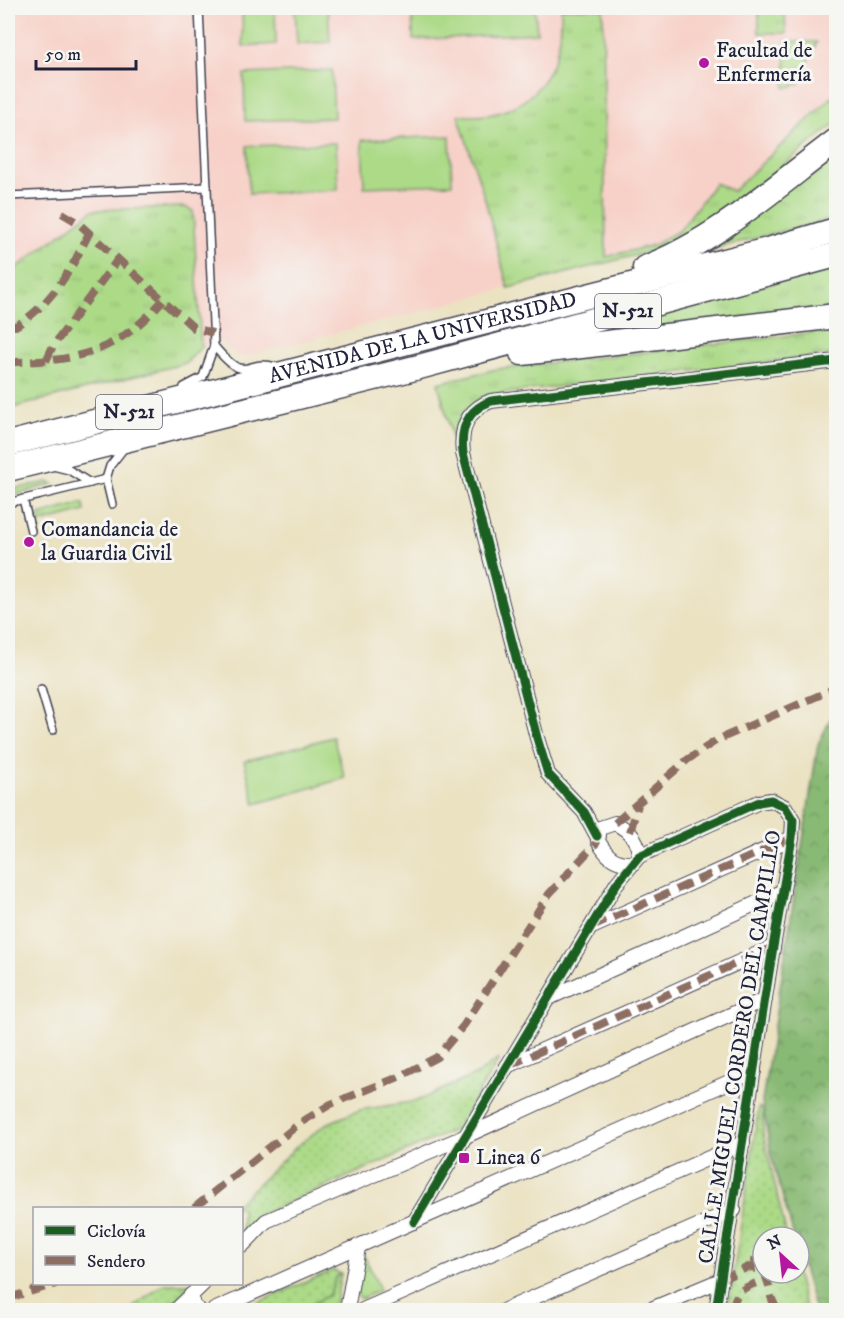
<svg xmlns="http://www.w3.org/2000/svg" width="844" height="1318" viewBox="0 0 844 1318" font-family="'IM FELL DW Pica',serif">
<style>
.built{fill:#f7d1c8}
.grass{fill:url(#grass-tufts);stroke:#677e61;stroke-width:1.5}
.forest{fill:url(#forest-crowns);stroke:#566e58;stroke-width:1.5}
.park{fill:url(#park-dots);stroke:#677e61;stroke-width:1.5}
.garden{fill:url(#garden-furrows);stroke:#677e61;stroke-width:1.5}
.pitch{fill:#acda87;stroke:#677e61;stroke-width:1.5}
.lines{fill:none;stroke-linecap:round;stroke-linejoin:round}
.lane-casing{stroke:#403f4f;stroke-width:10}
.street-casing{stroke:#403f4f;stroke-width:16}
.highway-casing{stroke:#403f4f;stroke-width:27}
.lane{stroke:#fff;stroke-width:7}
.street{stroke:#fff;stroke-width:14}
.highway{stroke:#fff;stroke-width:24}
.quiet{stroke:#8d6e63;stroke-width:8;stroke-dasharray:15 8;stroke-linecap:butt}
.cycleway-casing{stroke:#f6f6f2;stroke-width:13}
.cycleway{stroke:#1b5e20;stroke-width:9}
.poi-dot{fill:#b5179e;stroke:#f6f6f2;stroke-width:2}
.labels{text-anchor:middle;dominant-baseline:central;stroke-width:6;stroke-linejoin:round;paint-order:stroke}
.shield{fill:#f6f6f2;stroke:#626272;stroke-width:1.5}
.shield-label{font-size:20px;font-weight:bold;fill:#22223b}
.poi-label{font-size:21px;fill:#22223b;stroke:#f6f6f2;text-anchor:start}
.street-label{font-size:21px;fill:#22223b;stroke:#f6f6f2}
</style>
<defs>
<pattern id="grass-tufts" width="24" height="20" patternUnits="userSpaceOnUse" patternTransform="scale(1.5)"><rect width="24" height="20" fill="#acda87"/><path d="M3 7l-1-3M5 7V3M7 7l1-3M15 17l-1-3M17 17v-4M19 17l1-3" fill="none" stroke="#94bb75"/></pattern>
<pattern id="forest-crowns" width="20" height="18" patternUnits="userSpaceOnUse" patternTransform="scale(1.5)"><rect width="20" height="18" fill="#89ba74"/><path d="M2 6a3 3 0 1 1 6 0M12 15a3 3 0 1 1 6 0" fill="none" stroke="#709760"/></pattern>
<pattern id="park-dots" width="8" height="8" patternUnits="userSpaceOnUse" patternTransform="scale(1.5)"><rect width="8" height="8" fill="#acda87"/><path d="M2 2h.1M6 6h.1" fill="none" stroke="#94bb75" stroke-width="1.8" stroke-linecap="round"/></pattern>
<pattern id="garden-furrows" width="10" height="10" patternUnits="userSpaceOnUse" patternTransform="scale(1.5)"><rect width="10" height="10" fill="#acda87"/><path d="M-1 1l2-2M0 10L10 0M9 11l2-2" fill="none" stroke="#94bb75"/></pattern>
</defs>
<rect width="100%" height="100%" fill="#f6f6f2"/>
<filter id="ink" filterUnits="userSpaceOnUse"><feTurbulence type="fractalNoise" baseFrequency=".0167" numOctaves="2"/><feDisplacementMap in="SourceGraphic" scale="12" xChannelSelector="R" yChannelSelector="G"/><feConvolveMatrix kernelMatrix="1 2 1 2 8 2 1 2 1" color-interpolation-filters="sRGB"/></filter>
<filter id="wash" filterUnits="userSpaceOnUse"><feTurbulence type="fractalNoise" baseFrequency=".008" numOctaves="4" result="noise"/><feDisplacementMap in="SourceGraphic" scale="24" xChannelSelector="R" yChannelSelector="G"/><feGaussianBlur stdDeviation="1.35" result="paint"/><feColorMatrix in="noise" values="0 0 0 0 0 0 0 0 0 0 0 0 0 0 0 0 0 1.4 0 .05"/><feComposite in="paint" operator="in"/></filter>
<g filter="url(#wash)">
<rect width="100%" height="100%" fill="#ebe2c2"/>
<path class="built" d="M8,8H836V93L733,192L715,183L680,230L654,245L606,257L605,261L433,308L238,358L221,341L201,347L186,363L8,409Z"/>
<g class="grass">
<path d="M561,8H603L606,257L654,245L680,230L715,183L733,191L836,93V123C778,168 720,222 652,251L508,288L485,199L458,115C527,123 564,74 561,8Z"/>
<path d="M785,10L786,33H759V11Z"/>
<path d="M786,41L817,42L799,84L785,88Z"/>
<path d="M836,147V218L696,253Z"/>
<path d="M185,207L193,211L201,347L186,363L8,409V274L93,210Z"/>
<path d="M836,266V308L565,338Z"/>
<path d="M836,330V354L487,395C464,407 454,421 455,448L438,383L497,369Z"/>
<path d="M47,482L53,484L8,497V490Z"/>
<path d="M83,503L85,511L40,523L39,515Z"/>
<path d="M365,1257L380,1290L361,1299L356,1292L361,1259Z"/>
</g>
<path class="forest" d="M836,708V1310H815L799,1254V1237H794L772,1159L762,1102L818,744Z"/>
<g class="park">
<path d="M499,1059L457,1129L260,1215L242,1233V1208H233L296,1147L326,1124L360,1110L417,1101L475,1075Z"/>
<path d="M759,1107L763,1110V1134L787,1237H763V1273H796L806,1310H728Z"/>
<path d="M333,1270L341,1274L327,1298L306,1308L307,1310H241Z"/>
<path d="M164,1284H192L165,1310H129Z"/>
</g>
<path class="garden" d="M341,1274L334,1310H307L306,1307L329,1295L336,1277Z"/>
<g class="pitch">
<path d="M242,8H275L276,44L243,46Z"/>
<path d="M295,8H328L330,42L297,44Z"/>
<path d="M412,8H535L537,33L413,40Z"/>
<path d="M332,70L334,118L245,121L244,74Z"/>
<path d="M450,136L452,184L364,187L362,140Z"/>
<path d="M336,143L338,190L249,194L247,146Z"/>
<path d="M333,737L345,778L255,804L244,761Z"/>
</g>
</g>
<g filter="url(#ink)">
<g class="lines">
<defs>
<g id="lane">
<path d="M8,196L207,187"/>
<path d="M214,346C249,388 244,357 276,367"/>
<path d="M184,387L203,377L214,346L199,8"/>
<path d="M53,466L69,470L90,483"/>
<path d="M106,479L110,466L124,448"/>
<path d="M23,499L31,531"/>
<path d="M8,503L106,479L112,504"/>
<path d="M41,689L53,730"/>
</g>
<g id="street">
<path d="M597,836L584,812L548,774L537,738L463,453C460,428 467,410 491,401L836,361"/>
<path d="M632,863C614,864 606,855 598,841L600,828L615,823C629,830 639,840 639,856"/>
<path d="M592,927L792,838"/>
<path d="M549,998L783,891"/>
<path d="M507,1066L773,947"/>
<path d="M414,1222L617,883L639,856L759,802L771,800L785,807L793,820L792,838L773,947L716,1310"/>
<path d="M242,1246L266,1221L466,1136L765,999"/>
<path d="M191,1295L193,1306L199,1310"/>
<path d="M176,1310L203,1284"/>
<path d="M214,1310L754,1071"/>
<path d="M347,1310L358,1248"/>
<path d="M363,1310L743,1143"/>
<path d="M505,1310L734,1210"/>
<path d="M649,1310L721,1280"/>
</g>
<g id="highway">
<path d="M645,268C716,241 776,186 836,141"/>
<path d="M522,353L836,316"/>
<path id="s1" d="M8,444L768,250L836,230"/>
<path d="M8,469L419,367L836,255"/>
</g>
</defs>
<use href="#lane" class="lane-casing"/>
<use href="#street" class="street-casing"/>
<use href="#highway" class="highway-casing"/>
<use href="#lane" class="lane"/>
<use href="#street" class="street"/>
<use href="#highway" class="highway"/>
<g class="quiet">
<path d="M62,213L77,222L194,328L213,333"/>
<path d="M8,325L16,326C52,303 71,271 89,233"/>
<path d="M46,361L53,346L118,259"/>
<path d="M8,362C76,362 117,353 163,300"/>
<path d="M615,823L687,760L717,740L836,688"/>
<path d="M630,832L638,805"/>
<path d="M592,927L792,838"/>
<path d="M510,1065L773,947"/>
<path d="M194,1208L300,1123L331,1104L399,1077L437,1057L464,1025L549,894L598,841"/>
<path d="M755,1267L754,1261L763,1255"/>
<path d="M766,1273L771,1297L777,1310"/>
<path d="M721,1280L748,1267L763,1271"/>
<path d="M8,1298L56,1284"/>
<path d="M733,1310C734,1288 749,1286 767,1279"/>
</g>
<defs>
<g id="cycleway">
<path d="M597,836L584,812L548,774L537,738L463,453C460,428 467,410 491,401L836,361"/>
<path d="M414,1222L617,883L639,856L759,802L771,800L785,807L793,820L792,838L773,947L716,1310"/>
</g>
</defs>
<use href="#cycleway" class="cycleway-casing"/>
<use href="#cycleway" class="cycleway"/>
</g>
</g>
<g class="poi-dot">
<circle cx="704" cy="63" r="6"/>
<circle cx="29" cy="542" r="6"/>
<rect x="458" y="1152" width="12" height="12" rx="3"/>
</g>
<g class="labels">
<g class="shield">
<rect x="595" y="294" width="66" height="34" rx="4.5"/>
<rect x="96" y="395" width="66" height="34" rx="4.5"/>
</g>
<g class="shield-label">
<text x="628" y="311">N-521</text>
<text x="129" y="412">N-521</text>
</g>
<g class="poi-label">
<text x="716" y="51">Facultad de<tspan x="716" dy="24">Enfermería</tspan></text>
<text x="41" y="530">Comandancia de<tspan x="41" dy="24">la Guardia Civil</tspan></text>
<text x="476" y="1158">Linea 6</text>
</g>
<g class="street-label">
<text stroke="none"><textPath href="#s1" startOffset="428">AVENIDA DE LA UNIVERSIDAD</textPath></text>
<text transform="translate(740 1047) rotate(-81)">CALLE MIGUEL CORDERO DEL CAMPILLO</text>
</g>
</g>
<rect width="844" height="1318" fill="none" stroke="#f6f6f2" stroke-width="30"/>
<rect x="33" y="1207" width="210" height="78" fill="#f6f6f2" stroke="#a1a1a9" stroke-width="1.5"/>
<rect x="45" y="1226" width="30" height="9" fill="#1b5e20" stroke="#a1a1a9" stroke-width="1.5"/>
<text x="87" y="1237" font-size="18" fill="#22223b">Ciclovía</text>
<rect x="45" y="1256" width="30" height="9" fill="#8d6e63" stroke="#a1a1a9" stroke-width="1.5"/>
<text x="87" y="1267" font-size="18" fill="#22223b">Sendero</text>
<g transform="translate(781 1255) rotate(333)"><circle r="28" fill="#f6f6f2" stroke="#a1a1a9" stroke-width="1.5"/>
<path d="M0-4.5L10 22L0 15L-10 22Z" fill="#b5179e"/>
<text y="-9" font-size="16" font-weight="bold" text-anchor="middle" fill="#22223b">N</text>
</g>
<path d="M36 60v9h100v-9" fill="none" stroke="#22223b" stroke-width="3"/>
<text x="45" y="60" font-size="18" fill="#22223b" stroke="#f6f6f2" stroke-width="4.5" paint-order="stroke">50 m</text>
</svg>
